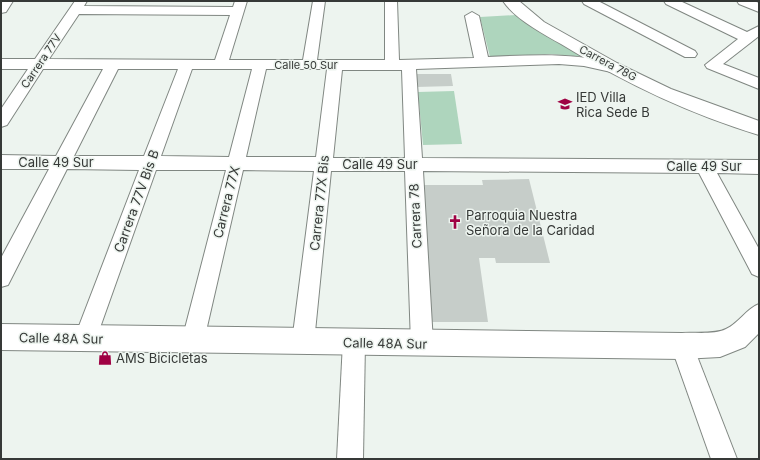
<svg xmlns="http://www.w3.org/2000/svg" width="760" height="460" viewBox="0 0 760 460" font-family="Inter,sans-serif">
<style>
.green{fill:#aed5bd}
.building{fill:#c6cdc9}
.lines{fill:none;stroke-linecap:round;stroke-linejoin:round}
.minor-casing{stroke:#808782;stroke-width:2}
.tertiary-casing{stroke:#808782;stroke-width:2}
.minor{fill:#fff;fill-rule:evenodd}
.tertiary{fill:#fff;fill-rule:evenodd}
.labels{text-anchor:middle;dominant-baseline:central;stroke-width:3;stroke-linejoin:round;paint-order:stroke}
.far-street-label{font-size:11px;fill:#363937;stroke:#edf4ef}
.poi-label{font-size:13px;fill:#363937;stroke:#edf4ef;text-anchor:start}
.street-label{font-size:13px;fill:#363937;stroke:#edf4ef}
</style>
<rect width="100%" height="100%" fill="#edf4ef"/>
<g class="green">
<path d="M516,15L585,57L551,54L490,57L480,17Z"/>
<path d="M454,91L462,144L423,145L418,92Z"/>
</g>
<g class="building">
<path d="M415,74H451L453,86L416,87Z"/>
<path d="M529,179L550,263H496L495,258H479L488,322H429L420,185H483L482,180Z"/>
</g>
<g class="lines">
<defs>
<g id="minor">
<path d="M1,1H13L6,12L1,13Z"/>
<path d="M75,1H87L84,6L233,7L235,1H247L229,60H303L313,1H325L317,60H385V1H397L399,60L474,58L465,16L472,12L479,16L488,57C532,55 573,52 616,64L618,67L616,70L611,72L584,66L559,64L416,69L422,158L759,160V174L717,173L759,249V277L752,274L699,173L423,171L433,343L430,351L422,354L414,351L411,343L405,171H331L314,342L311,350L303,353L295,350L292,342L314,171L243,170L204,340L201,348L193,351L185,348L182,340L226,170H156L96,339L93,347L85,350L77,347L74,339L139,170L67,169L8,285L1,287V258L49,169H1V155L56,156L103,69H43L7,125L1,127V109L28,69H1V59H35ZM79,14L230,15L215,60L49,59ZM118,69H178L144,156H74ZM192,69H252L229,157L161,156ZM266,69H327L316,157H246ZM342,70H402L405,158H333Z"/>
<path d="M582,1H598L695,51L697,54L695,57H685L584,4Z"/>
<path d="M664,1H680L747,32L759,26V36L723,64L759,78V89L707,68L705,65L738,39L666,4Z"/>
<path d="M737,1H754L759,3V12L739,4Z"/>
<path d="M354,331L362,334L365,342L363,459H337L343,342L346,334Z"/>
<path d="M682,335L690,338L737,459H711L671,346L674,338Z"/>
</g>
<g id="tertiary">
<path d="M503,1H519L544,22L617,63L671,89L759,121V135C689,114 623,82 561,44C542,33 515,19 503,1Z"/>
<path d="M759,304V333L745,347L720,357L682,359L1,350V324L682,333C695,332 714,335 726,329C739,323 746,309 759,304Z"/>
</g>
</defs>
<use href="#minor" class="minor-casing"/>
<use href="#tertiary" class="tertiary-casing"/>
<use href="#minor" class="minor"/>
<use href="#tertiary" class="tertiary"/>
</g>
<defs>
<symbol id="school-bare" viewBox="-9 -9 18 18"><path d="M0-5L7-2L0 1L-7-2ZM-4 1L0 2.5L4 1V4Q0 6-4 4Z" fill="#9f0143" stroke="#edf4ef" stroke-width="2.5" paint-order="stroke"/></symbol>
<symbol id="church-bare" viewBox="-9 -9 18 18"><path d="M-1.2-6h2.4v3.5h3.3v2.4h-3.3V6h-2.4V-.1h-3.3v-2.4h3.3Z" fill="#9f0143" stroke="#edf4ef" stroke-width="2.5" paint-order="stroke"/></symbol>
<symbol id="shop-bare" viewBox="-9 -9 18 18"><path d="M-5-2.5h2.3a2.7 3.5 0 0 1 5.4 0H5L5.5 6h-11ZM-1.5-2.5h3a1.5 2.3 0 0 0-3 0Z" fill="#9f0143" stroke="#edf4ef" stroke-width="2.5" paint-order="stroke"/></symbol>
</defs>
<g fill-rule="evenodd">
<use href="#school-bare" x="555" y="94" width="20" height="20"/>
<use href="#church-bare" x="445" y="212" width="20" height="20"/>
<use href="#shop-bare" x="95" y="348" width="20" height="20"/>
</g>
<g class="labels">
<g class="far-street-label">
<text transform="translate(41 61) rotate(-56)">Carrera 77V</text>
<text transform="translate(608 63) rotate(28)">Carrera 78G</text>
<text x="306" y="65">Calle 50 Sur</text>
</g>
<g class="poi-label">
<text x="576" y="97">IED Villa<tspan x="576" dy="15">Rica Sede B</tspan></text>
<text x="466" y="215">Parroquia Nuestra<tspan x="466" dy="15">Señora de la Caridad</tspan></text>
<text x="116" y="358">AMS Bicicletas</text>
</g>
<g class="street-label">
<text x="56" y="162">Calle 49 Sur</text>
<text x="380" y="164">Calle 49 Sur</text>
<text x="704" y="166">Calle 49 Sur</text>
<text transform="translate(136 201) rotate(-70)">Carrera 77V Bis B</text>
<text transform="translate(226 202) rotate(-76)">Carrera 77X</text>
<text transform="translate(319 203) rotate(-84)">Carrera 77X Bis</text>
<text transform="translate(415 216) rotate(-93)">Carrera 78</text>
<text transform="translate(61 338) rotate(1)">Calle 48A Sur</text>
<text transform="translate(385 343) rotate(1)">Calle 48A Sur</text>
</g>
</g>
<rect width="760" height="460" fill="none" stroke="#363937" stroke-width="4"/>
</svg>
